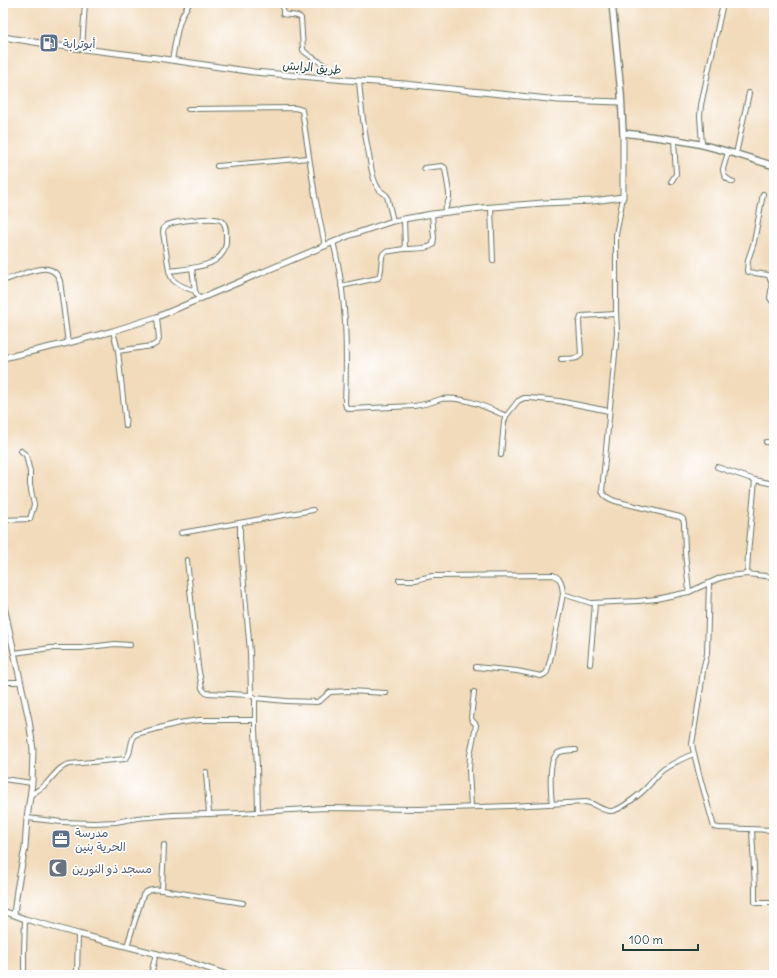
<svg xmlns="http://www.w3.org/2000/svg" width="777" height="978" viewBox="0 0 777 978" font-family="Delius,'Playpen Sans Arabic',sans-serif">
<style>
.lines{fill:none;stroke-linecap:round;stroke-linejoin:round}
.minor-casing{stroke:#697463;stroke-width:6}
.tertiary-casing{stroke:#697463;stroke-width:7}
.secondary-casing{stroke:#697463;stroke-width:8}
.minor{stroke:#fff;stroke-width:4}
.tertiary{stroke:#fff;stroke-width:5}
.secondary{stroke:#fff;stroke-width:5.5}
.labels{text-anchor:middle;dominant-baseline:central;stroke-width:3.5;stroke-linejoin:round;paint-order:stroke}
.service-label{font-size:12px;fill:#4e5e75;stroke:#fff;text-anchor:start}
.street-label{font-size:12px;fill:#1f3d34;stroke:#fff}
.worship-label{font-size:12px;fill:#5b616d;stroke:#fff;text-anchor:start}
</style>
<rect width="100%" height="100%" fill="#fff"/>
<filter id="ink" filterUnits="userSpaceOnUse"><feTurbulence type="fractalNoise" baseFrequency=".025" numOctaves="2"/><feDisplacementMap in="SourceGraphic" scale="8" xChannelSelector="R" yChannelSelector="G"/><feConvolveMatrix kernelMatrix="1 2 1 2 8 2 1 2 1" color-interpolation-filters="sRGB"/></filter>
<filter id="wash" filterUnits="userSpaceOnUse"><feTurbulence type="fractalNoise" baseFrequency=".012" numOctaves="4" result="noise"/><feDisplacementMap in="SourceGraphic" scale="16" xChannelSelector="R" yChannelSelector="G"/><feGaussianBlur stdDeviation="0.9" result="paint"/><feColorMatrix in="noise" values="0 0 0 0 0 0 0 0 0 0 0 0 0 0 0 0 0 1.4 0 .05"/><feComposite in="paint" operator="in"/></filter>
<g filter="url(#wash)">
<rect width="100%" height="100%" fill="#f2dbbb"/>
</g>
<g filter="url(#ink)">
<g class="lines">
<defs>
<g id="minor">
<path d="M283,3V14C289,16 296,14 301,18L303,50C308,57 323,61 327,69C329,72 329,75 329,79"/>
<path d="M82,49L85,3"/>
<path d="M172,60C176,41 177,18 190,3"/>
<path d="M359,81C361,106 364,131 369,155C371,166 372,179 378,188C380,192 385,193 387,196L393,221"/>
<path d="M188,109L295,108L302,110L315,196L325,246"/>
<path d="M702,145L700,116L701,105L723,3"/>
<path d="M728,152L723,169C723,177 727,179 733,182"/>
<path d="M736,154L749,93"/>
<path d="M217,166L309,158"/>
<path d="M424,168L442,166L444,167L445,168L449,193V199L444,212"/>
<path d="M671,182L676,174L674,140"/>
<path d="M763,194L754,242L748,260L747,271L748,272L768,275C774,282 771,290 770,298L772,301L774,302"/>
<path d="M623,197L616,235V310L617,333L602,491C604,497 610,499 615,501L680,517L683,519L684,523L685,552L689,592"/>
<path d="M491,207L493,261"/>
<path d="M404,219L405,249"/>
<path d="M333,242C347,295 347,350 345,403L346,407L350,409L414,406C420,405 426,404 432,402C435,401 438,400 441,399C464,396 486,407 506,416"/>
<path d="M192,268L195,291"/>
<path d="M169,271C190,268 228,268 226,238C226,233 227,225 222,221C215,216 175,221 167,225C164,227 163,229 163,232L169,271C170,274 171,277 173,280C177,284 189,289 195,291L199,299"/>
<path d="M3,281C10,278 17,276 25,273C38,269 54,263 60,281L68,343"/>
<path d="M341,286L378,278C383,272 380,261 383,254L385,252C391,251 398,250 404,249C413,248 425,250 433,245L434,238L432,214"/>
<path d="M113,331L118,351"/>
<path d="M561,359C568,358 578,361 581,354L579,323L581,317L582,316L616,314"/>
<path d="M126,426L118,351L152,346L157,343L159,339L157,317"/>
<path d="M766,442L774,443"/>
<path d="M501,455L504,422L506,416L518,401L524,398H530L559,401L609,411"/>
<path d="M717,467L755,480L774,484"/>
<path d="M3,520L30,519L34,505L30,485V472L26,455L21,451"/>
<path d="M181,533L313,510"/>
<path d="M187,560L198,666L202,688L204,691L206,693L251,695L250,652L240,538V523"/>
<path d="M747,574L748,554L755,480"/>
<path d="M399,580H415L432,576L553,575C562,578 562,585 563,594"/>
<path d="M709,583L707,654L703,670L701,687L692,744L693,749L699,774L714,827L719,828L774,830"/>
<path d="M14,653L51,648H81L115,644L130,645"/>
<path d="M590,664L595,603"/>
<path d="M476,667L517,671L541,676L545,674L547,672L551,656L563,594L591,603L638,601L656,599L689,592L720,578L728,576L747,574L774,577"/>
<path d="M3,682H21"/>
<path d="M251,695L255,698L286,701L317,702L321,700L330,692L349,691L386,693"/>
<path d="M255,698V730L257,767L258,812"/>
<path d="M206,772L209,814"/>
<path d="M3,779L32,783"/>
<path d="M31,795C36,791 42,788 46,784C54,776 59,766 70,764L125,759C133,754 128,742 136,734L179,723L199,720H255"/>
<path d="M552,805C551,794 549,766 554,758C554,757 557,754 558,753C564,750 570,750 576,750"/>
<path d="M471,807L469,770L470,755L476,725C475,722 471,721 471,718L474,692"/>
<path d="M27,818L62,822L94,823L116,822L137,818L173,815L241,813L325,808L419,809L510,806L586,802C595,803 602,812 612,811C621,810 643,792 649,785C654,780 658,773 664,769C672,764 685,757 694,754"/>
<path d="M752,830L755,888V902L756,903H774"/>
<path d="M162,890L164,845"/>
<path d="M127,946L143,895C148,889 155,889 162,890L243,903"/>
<path d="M24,975V953L25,919"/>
<path d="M77,975L78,934"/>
<path d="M151,975L156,953"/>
</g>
<g id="tertiary">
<path d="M3,37L59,46L157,58L254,72L346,80L405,84L558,100L621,102"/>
<path d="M3,358L68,343L113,331L157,317L348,236L393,221L432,214L481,208L543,203L593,201L623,197V133"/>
<path d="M3,602L29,720L33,750L32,783L27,818L25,848L17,890L14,914"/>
<path d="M3,911L25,919L78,934L189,962L228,975"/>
</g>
<path id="secondary" d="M612,3L621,93L623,133C650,136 677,139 703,145C727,151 750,158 774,166"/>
</defs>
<use href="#minor" class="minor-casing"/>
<use href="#tertiary" class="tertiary-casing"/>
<use href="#secondary" class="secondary-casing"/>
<use href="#minor" class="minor"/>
<use href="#tertiary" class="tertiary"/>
<use href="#secondary" class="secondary"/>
</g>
</g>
<defs>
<symbol id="fuel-square" viewBox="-11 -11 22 22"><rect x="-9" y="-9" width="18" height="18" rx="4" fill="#5c6f8a" stroke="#fff"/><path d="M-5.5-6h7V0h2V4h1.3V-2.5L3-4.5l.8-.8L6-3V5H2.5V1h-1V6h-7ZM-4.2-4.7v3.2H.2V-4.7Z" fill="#fff"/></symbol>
<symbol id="office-square" viewBox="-11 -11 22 22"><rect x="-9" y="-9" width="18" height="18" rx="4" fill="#5c6f8a" stroke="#fff"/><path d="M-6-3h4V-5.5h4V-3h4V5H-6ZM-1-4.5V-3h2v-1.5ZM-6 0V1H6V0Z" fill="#fff"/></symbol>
<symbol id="mosque-square" viewBox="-11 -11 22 22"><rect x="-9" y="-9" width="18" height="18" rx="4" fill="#6b7280" stroke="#fff"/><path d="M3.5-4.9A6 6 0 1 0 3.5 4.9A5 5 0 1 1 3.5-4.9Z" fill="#fff"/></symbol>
</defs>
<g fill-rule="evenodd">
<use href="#fuel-square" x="38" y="32" width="22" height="22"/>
<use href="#office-square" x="50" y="828" width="22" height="22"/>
<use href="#mosque-square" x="47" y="857" width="22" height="22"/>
</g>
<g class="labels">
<g class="service-label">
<text x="63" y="43">أبوترابة</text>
<text x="75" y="832">مدرسة<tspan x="75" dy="14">الحرية بنين</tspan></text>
</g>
<g class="street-label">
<text transform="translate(312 67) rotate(5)">طريق الرابش</text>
</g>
<g class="worship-label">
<text x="72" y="868">مسجد ذو النورين</text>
</g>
</g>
<rect width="777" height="978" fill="none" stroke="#fff" stroke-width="16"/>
<path d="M623 944v6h75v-6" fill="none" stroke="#1f3d34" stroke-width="2"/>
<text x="629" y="944" font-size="12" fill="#1f3d34" stroke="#ffffff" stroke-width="3" paint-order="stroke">100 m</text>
</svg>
